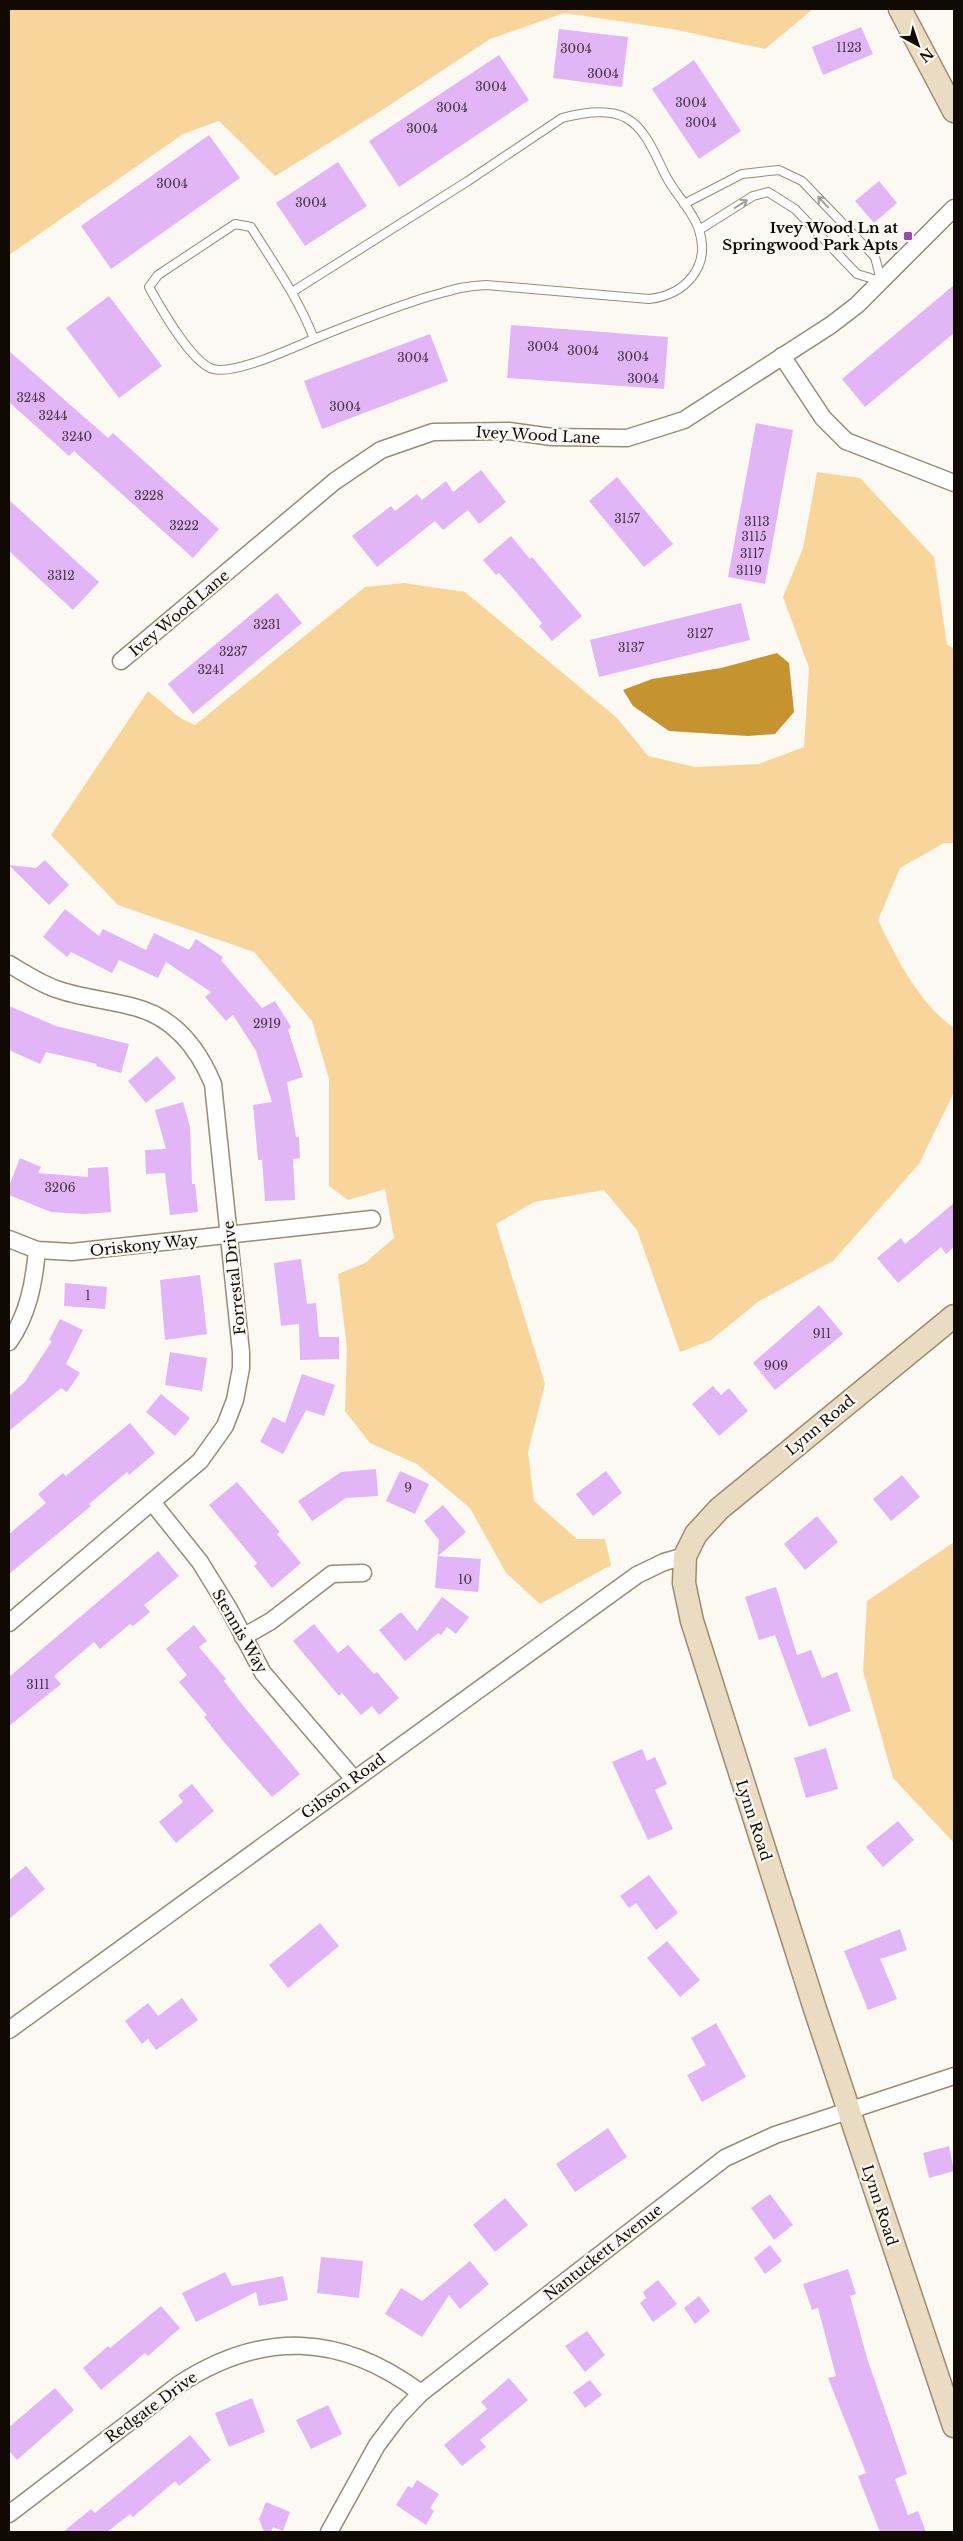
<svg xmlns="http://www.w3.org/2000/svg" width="963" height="2541" viewBox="0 0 963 2541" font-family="'Libre Baskerville',serif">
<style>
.green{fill:#f8d69b}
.water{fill:#c6942e}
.building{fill:#e2b5f7}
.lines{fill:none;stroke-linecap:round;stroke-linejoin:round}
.lane-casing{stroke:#9b8b71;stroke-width:10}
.street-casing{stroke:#9b8b71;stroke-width:19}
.secondary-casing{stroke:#9b8b71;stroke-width:25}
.lane{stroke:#fff;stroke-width:8}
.street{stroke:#fff;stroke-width:16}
.secondary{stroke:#eadcc2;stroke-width:22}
.oneway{stroke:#9f9d9a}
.poi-dot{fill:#9646b6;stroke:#fcf9f3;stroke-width:2}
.labels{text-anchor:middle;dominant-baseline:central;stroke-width:4.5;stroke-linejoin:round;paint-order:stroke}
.number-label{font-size:12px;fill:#443540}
.poi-label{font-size:15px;font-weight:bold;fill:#100a03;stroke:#fcf9f3;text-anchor:end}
.street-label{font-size:15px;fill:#100a03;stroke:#fcf9f3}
</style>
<rect width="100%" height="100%" fill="#fcf9f3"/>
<g class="green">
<path d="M9,9H813L765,49L672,29L564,13L490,39L373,116L275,176L219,121L183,134L9,255Z"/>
<path d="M817,472L860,478L934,557L947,645L954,648V843H944L900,868L878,920C897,959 918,1002 954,1028V1092L919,1164L833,1261L759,1301L711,1340L680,1352L637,1230L604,1190L534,1202L496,1224L545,1384L528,1452L534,1501L577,1539H605L611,1565L540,1604L506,1573L470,1508L417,1464L370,1443L345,1411L347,1349L338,1274L365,1263L394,1238L385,1189L348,1200L329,1186V1079L312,1021L254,952L118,905L51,835L148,691L180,718L195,725L365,587L404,583L465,592L617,718L648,756L695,767L759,764L804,747L809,668L783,597L803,548Z"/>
<path d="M954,1542V1843L893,1778L863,1671L867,1601Z"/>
</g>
<path class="water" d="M777,653L789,663L794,712L775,734L748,736L669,731L633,706L623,690L652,679L721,668Z"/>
<g class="building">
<path d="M861,27L873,54L823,75L812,47Z"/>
<path d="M559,29L628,37L622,87L553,78Z"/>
<path d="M499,55L529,100L399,187L369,141Z"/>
<path d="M694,60L741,131L699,159L652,89Z"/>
<path d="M209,135L240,178L111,269L81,226Z"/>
<path d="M338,162L367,206L305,246L276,203Z"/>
<path d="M879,181L897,203L874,223L855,201Z"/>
<path d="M954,285V333L865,407L842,379Z"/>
<path d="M109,296L162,366L119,398L66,328Z"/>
<path d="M511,325L668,337L664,389L507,378Z"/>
<path d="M430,334L448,381L322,429L304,381Z"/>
<path d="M9,351L108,438L113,433L219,529L193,558L74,451L69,456L9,402Z"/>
<path d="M756,423L793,430L765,584L728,577Z"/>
<path d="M481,470L506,502L479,524L468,510L443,530L435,521L377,567L352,536L391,506L395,511L417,494L422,500L446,481L453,492Z"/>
<path d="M617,477L673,544L644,567L589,501Z"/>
<path d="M9,500L99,582L73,610L9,551Z"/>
<path d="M511,536L530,559L532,557L582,616L552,641L539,626L542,623L517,593L499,573L496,575L483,560Z"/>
<path d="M277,593L302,623L193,714L168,684Z"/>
<path d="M741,603L750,640L599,677L590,640Z"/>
<path d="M45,860L69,885L49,905L9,865L36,868Z"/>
<path d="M65,909L99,936L103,929L146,950L154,933L189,950L196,939L223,957L221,960L262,1008L275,1001L291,1027L288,1030L303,1077L287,1082L296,1137H299L300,1158L293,1159L295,1200L265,1201L262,1160H258L253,1105L272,1102L256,1051L233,1015L226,1021L205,997L211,992L166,962L158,978L119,960L112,973L71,952L67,957L43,937Z"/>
<path d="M9,1006L56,1026L129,1044L121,1073L96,1066L97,1064L46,1052L40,1064L9,1050Z"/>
<path d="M157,1056L176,1078L146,1103L128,1081Z"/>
<path d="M183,1102L190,1127L192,1184H195L198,1212L170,1215L165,1173L146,1174L145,1150L166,1149L155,1110Z"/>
<path d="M20,1158L41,1167L38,1173L88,1177V1168L108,1167L111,1212L85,1214L51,1212L9,1195V1186Z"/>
<path d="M954,1203V1247L946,1254L941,1247L898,1283L877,1258L901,1238L905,1244Z"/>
<path d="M301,1259L307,1304L316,1303L319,1337H339V1359L300,1360L299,1324L281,1326L274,1263Z"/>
<path d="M200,1275L207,1334L165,1340L160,1280Z"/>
<path d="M65,1283L107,1287L105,1309L64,1306Z"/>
<path d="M819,1305L843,1334L775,1390L753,1363Z"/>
<path d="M60,1319L83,1330L66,1364L80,1373L67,1392L61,1388L9,1431V1396L25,1382L52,1341L49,1340Z"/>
<path d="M170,1352L207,1358L202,1391L165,1385Z"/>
<path d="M302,1374L335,1385L324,1416L306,1410L283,1454L260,1442L273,1417L285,1423Z"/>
<path d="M713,1386L721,1395L729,1388L748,1411L719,1436L692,1404Z"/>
<path d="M161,1394L190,1418L175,1436L146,1412Z"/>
<path d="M130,1423L155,1453L129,1475L127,1472L89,1504L91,1506L9,1574V1534L46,1503L38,1494L63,1473L66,1476Z"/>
<path d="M376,1469L378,1496L346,1498L312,1521L298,1501L341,1472Z"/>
<path d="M400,1471L429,1484L415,1514L386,1501Z"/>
<path d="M606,1471L622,1493L593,1516L576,1494Z"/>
<path d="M902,1475L920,1497L891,1521L873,1499Z"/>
<path d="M237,1482L280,1532L277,1534L301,1563L272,1588L254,1566L257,1563L209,1505Z"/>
<path d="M443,1505L466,1532L438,1556L481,1559L478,1592L435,1588L439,1540L424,1521Z"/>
<path d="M817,1516L838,1542L805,1570L784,1544Z"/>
<path d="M158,1551L179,1576L144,1605L150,1612L133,1626L130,1624L100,1649L94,1642L54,1676L61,1684L9,1726V1677Z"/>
<path d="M776,1587L797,1655L811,1650L822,1678L837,1672L851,1711L809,1727L775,1635L759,1640L745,1597Z"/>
<path d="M442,1597L469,1617L456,1634L447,1627L441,1635L438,1633L405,1661L379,1630L401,1612L417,1631Z"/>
<path d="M314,1624L338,1653L348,1645L374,1674L377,1672L399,1698L379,1715L372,1706L361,1715L342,1693L339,1696L293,1641Z"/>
<path d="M194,1625L207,1641L199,1647L226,1679L224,1681L245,1708L300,1774L272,1797L224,1742L204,1717L207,1715L179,1682L187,1675L166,1649Z"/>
<path d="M826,1748L838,1789L806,1798L794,1758Z"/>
<path d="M642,1749L647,1761L655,1757L667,1784L655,1790L673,1829L648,1840L612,1762Z"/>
<path d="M192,1784L214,1811L176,1843L159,1822L183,1802L178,1795Z"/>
<path d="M898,1821L914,1840L883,1867L866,1847Z"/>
<path d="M26,1866L45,1889L9,1919V1880Z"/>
<path d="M649,1875L678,1913L656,1930L636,1903L629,1908L620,1896Z"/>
<path d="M320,1923L339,1946L288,1988L269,1965Z"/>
<path d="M900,1929L907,1950L880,1959L897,1999L868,2010L844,1951Z"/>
<path d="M667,1941L700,1980L680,1997L647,1958Z"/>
<path d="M182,1998L198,2020L156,2050L148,2039L142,2044L125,2021L148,2003L158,2016Z"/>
<path d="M716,2023L746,2077L702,2102L687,2075L706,2065L691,2038Z"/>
<path d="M608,2128L627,2157L575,2192L556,2164Z"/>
<path d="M949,2146L954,2171L929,2178L923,2153Z"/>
<path d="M770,2194L793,2225L774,2240L751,2208Z"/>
<path d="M505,2198L528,2225L495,2252L473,2225Z"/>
<path d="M770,2245L782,2261L765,2274L754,2258Z"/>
<path d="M321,2257L363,2261L359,2298L317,2293Z"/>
<path d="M470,2261L489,2284L460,2309L449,2295L422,2337L385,2314L401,2288L422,2301Z"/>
<path d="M848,2269L856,2294L850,2296L867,2358L907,2474L895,2479L908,2515L918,2511L926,2532H880L858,2476L866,2473L828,2378L836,2376L818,2308L812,2310L803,2284Z"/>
<path d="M225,2272L232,2286L283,2276L288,2300L259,2306L256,2292L196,2322L182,2293Z"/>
<path d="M658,2280L677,2304L653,2322L640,2303L646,2298L643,2292Z"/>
<path d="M699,2296L710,2311L695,2324L684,2308Z"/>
<path d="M161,2306L180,2328L148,2356L145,2353L101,2390L83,2368L108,2346L110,2348Z"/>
<path d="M587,2331L605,2355L585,2372L565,2346Z"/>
<path d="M509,2378L528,2400L480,2440L486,2447L462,2466L444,2445L487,2409L481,2402Z"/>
<path d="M590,2380L602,2395L585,2408L573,2392Z"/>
<path d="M55,2388L74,2410L17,2460L9,2451V2427Z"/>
<path d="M252,2398L265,2432L229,2447L215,2413Z"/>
<path d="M328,2405L342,2434L311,2449L296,2420Z"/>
<path d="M190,2435L211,2460L179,2486L175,2481L133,2517L130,2514L107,2532H63L91,2509L95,2513Z"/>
<path d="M417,2480L439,2494L430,2508L434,2511L426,2525L396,2505L408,2486L412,2488Z"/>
<path d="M266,2502L290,2512L283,2531L273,2527L271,2532H264L259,2519Z"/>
</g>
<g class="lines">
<defs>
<g id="lane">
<path d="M684,204L742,174L779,170L802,181L875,257L881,280"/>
<path d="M699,230L753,196L768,192L795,209L857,274L880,281"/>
<path d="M292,292L468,181L562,118C581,113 608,108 626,118C647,129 656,158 667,178C676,195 693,211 699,230C711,267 685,295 649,299L486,285C461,286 450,291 427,297C389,309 351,324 314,339C292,348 235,375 213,369C192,363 160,307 149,287L158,275L235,224L251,227C274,264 299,299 314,339"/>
</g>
<g id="street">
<path d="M782,356L823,418L846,441L954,483"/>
<path d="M121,661L335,481L381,450L433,432L509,431L552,437L627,438L684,420L831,325L857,305L954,208"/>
<path d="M9,964C24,973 39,983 56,989C81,998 109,1000 134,1007C174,1017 198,1048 213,1084L241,1352V1368L235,1400L225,1426L200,1461L9,1623"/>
<path d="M9,1239L37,1250L72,1252L372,1219"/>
<path d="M9,1342C28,1315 34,1283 37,1250"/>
<path d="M152,1502L200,1562L229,1609L263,1673L353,1778"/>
<path d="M243,1637L271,1621L332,1574L363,1573"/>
<path d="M9,2030L637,1575L664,1562L685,1556"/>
<path d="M9,2514L178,2385C262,2330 341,2333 421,2393"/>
<path d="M329,2532L377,2445L399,2416L421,2393L703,2175L725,2158L775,2135L954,2076"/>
</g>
<g id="secondary">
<path d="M900,9L954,111"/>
<path d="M954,1316L719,1509L696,1534L685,1556L684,1583L692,1621L815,2009L954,2426"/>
</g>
</defs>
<use href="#lane" class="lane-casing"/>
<use href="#street" class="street-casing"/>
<use href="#secondary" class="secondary-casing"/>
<use href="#lane" class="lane"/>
<use href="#street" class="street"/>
<use href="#secondary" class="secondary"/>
</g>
<defs><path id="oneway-shaft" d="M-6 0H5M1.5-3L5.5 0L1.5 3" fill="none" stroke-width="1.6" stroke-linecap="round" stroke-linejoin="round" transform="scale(1.25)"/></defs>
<g class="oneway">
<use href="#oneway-shaft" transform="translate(823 202) rotate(-134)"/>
<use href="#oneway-shaft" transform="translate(741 204) rotate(-32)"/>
</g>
<rect class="poi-dot" x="903" y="231" width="10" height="10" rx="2.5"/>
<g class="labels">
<g class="number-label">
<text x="849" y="47">1123</text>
<text x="576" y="48">3004</text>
<text x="603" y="73">3004</text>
<text x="491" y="86">3004</text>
<text x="691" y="102">3004</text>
<text x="452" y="107">3004</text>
<text x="701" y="122">3004</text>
<text x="422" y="128">3004</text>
<text x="172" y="183">3004</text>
<text x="311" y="202">3004</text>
<text x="543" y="346">3004</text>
<text x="583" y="350">3004</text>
<text x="633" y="356">3004</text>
<text x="413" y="357">3004</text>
<text x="643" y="378">3004</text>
<text x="31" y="397">3248</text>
<text x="345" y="406">3004</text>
<text x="53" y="415">3244</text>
<text x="77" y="436">3240</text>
<text x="149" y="495">3228</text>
<text x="627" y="518">3157</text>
<text x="757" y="521">3113</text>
<text x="184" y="525">3222</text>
<text x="754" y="536">3115</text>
<text x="752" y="553">3117</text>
<text x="749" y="570">3119</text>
<text x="61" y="575">3312</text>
<text x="267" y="624">3231</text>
<text x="700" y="633">3127</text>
<text x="631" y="647">3137</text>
<text x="233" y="651">3237</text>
<text x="211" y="669">3241</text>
<text x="267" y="1023">2919</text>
<text x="60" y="1187">3206</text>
<text x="88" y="1295">1</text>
<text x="822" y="1333">911</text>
<text x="776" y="1365">909</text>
<text x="408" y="1487">9</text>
<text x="465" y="1579">10</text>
<text x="38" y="1684">3111</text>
</g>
<g class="poi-label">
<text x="898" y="227">Ivey Wood Ln at<tspan x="898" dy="17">Springwood Park Apts</tspan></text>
</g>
<g class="street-label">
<text transform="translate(538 435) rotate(3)">Ivey Wood Lane</text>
<text transform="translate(179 613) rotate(-40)">Ivey Wood Lane</text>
<text transform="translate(144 1245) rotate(-6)">Oriskony Way</text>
<text transform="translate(234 1278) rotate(-96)">Forrestal Drive</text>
<text transform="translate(820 1425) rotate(-40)">Lynn Road</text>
<text transform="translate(240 1631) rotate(60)">Stennis Way</text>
<text transform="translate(343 1786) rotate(-36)">Gibson Road</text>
<text transform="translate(754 1820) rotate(72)">Lynn Road</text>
<text transform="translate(880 2205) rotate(72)">Lynn Road</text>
<text transform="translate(603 2252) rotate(-38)">Nantuckett Avenue</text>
<text transform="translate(151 2407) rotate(-36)">Redgate Drive</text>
</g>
</g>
<rect width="963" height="2541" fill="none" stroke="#100a03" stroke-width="20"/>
<g transform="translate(918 45) rotate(140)" stroke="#fcf9f3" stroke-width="4" paint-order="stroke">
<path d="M0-4L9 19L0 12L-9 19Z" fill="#100a03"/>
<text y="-8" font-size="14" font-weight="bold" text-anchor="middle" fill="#100a03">N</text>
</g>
</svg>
